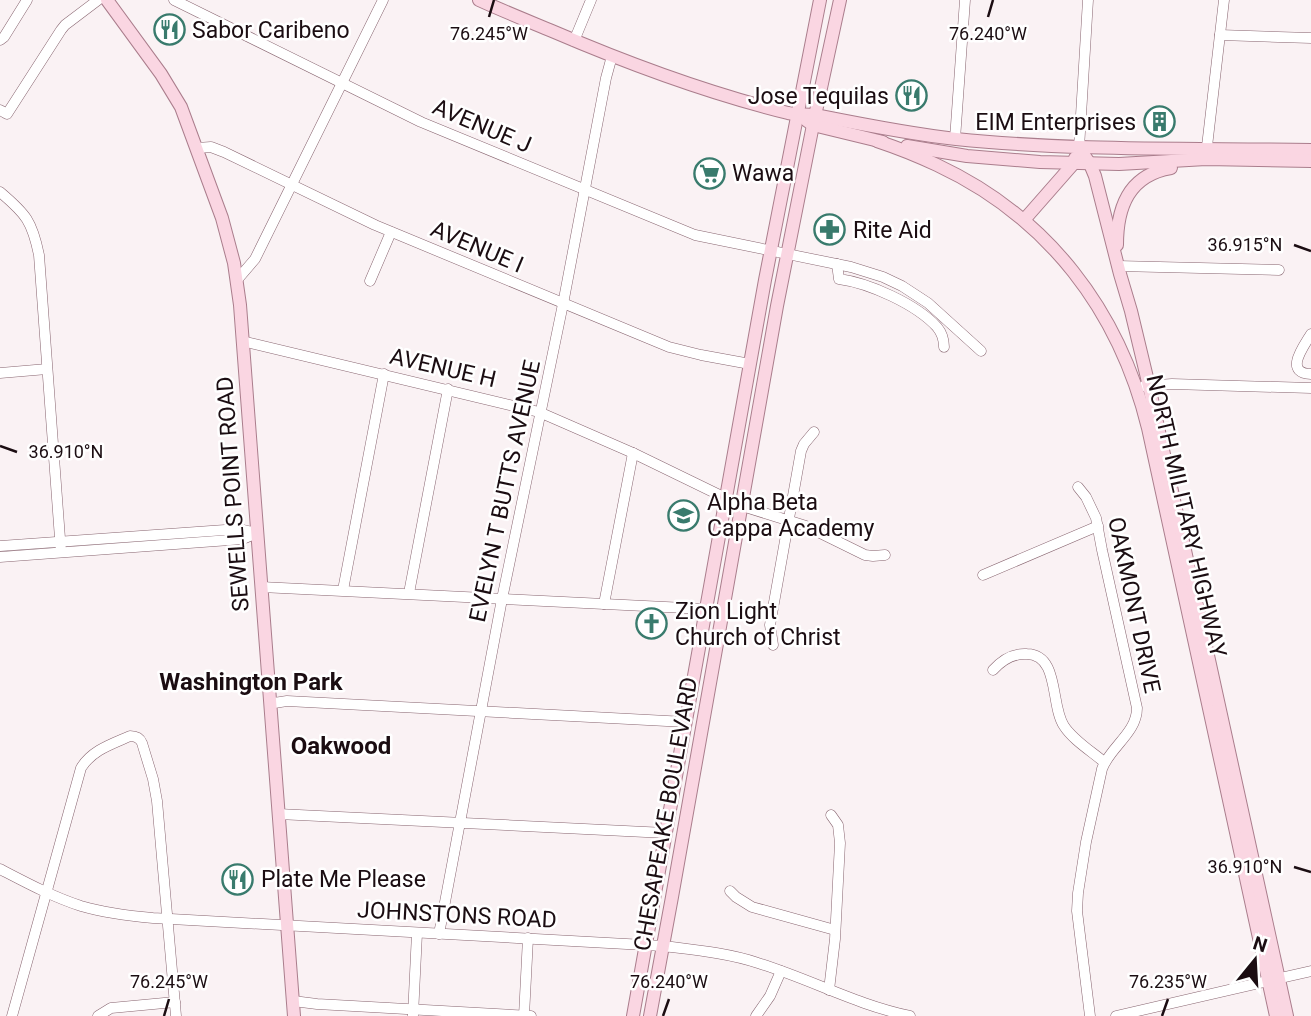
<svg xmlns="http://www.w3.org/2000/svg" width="1311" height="1016" viewBox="0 0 1311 1016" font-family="Roboto,sans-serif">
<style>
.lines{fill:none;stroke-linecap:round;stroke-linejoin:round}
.minor-casing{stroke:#886570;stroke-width:11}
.major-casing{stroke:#aa7d8c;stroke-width:14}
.minor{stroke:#fff;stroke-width:10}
.major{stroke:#fad6e2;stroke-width:12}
.ticks{fill:none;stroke:#1b0d12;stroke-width:2.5}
.labels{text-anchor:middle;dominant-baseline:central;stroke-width:5;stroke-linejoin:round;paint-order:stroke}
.poi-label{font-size:23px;fill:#1b0d12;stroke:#fff;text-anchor:start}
.street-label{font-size:23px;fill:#1b0d12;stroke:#fff}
.neighbourhood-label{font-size:24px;font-weight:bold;fill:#1b0d12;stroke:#fff}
.ticks-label{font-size:18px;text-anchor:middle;fill:#1b0d12;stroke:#fff;stroke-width:5;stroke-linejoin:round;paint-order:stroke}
</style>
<rect width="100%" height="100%" fill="#faf2f4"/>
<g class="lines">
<defs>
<g id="minor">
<path d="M174,0L421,122L695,235L851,267L883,277L902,286L928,303L981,351"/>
<path d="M1220,35L1311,38"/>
<path d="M0,40L4,37L27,0"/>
<path d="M574,41L591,0"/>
<path d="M0,110L7,114L61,30L65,25L98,0"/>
<path d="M955,139L965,0"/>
<path d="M197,148L211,147L224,152L375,225L669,347L701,355L750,364"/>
<path d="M1079,148L1088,0"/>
<path d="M1206,155L1224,0"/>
<path d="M0,192C26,214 32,221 39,255L61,552"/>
<path d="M837,264L839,279C869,283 916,304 937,327C942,333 944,339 944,347"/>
<path d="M1118,266L1279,270"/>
<path d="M237,280L255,259L383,0"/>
<path d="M370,281L391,232"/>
<path d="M1311,334C1304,346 1283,373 1311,374"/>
<path d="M242,341L539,412L633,453L742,506L806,526L865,555L873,556L885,555"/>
<path d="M0,373L47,369"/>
<path d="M1144,386L1172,384L1311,388"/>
<path d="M1078,487L1086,497L1096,518L1102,550L1137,708C1137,733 1110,747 1102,769L1086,842L1078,893L1077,911L1090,1016"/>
<path d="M0,546L239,529L257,533"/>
<path d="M0,557L243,539L257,533"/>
<path d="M983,575L1098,526"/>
<path d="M261,587L706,609"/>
<path d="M343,590L384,374"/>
<path d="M409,593L448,389"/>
<path d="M604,604L633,453"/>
<path d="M773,645L770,625L801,451L804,444L814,432"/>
<path d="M993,670C1002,660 1013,653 1027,654C1060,655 1050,705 1064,726C1073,740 1091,751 1104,762"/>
<path d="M270,707L274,703L287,701L686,722"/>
<path d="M278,814L666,833"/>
<path d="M0,869C27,883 53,897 81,906C105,913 129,916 153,918L663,946C695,950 728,953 758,963C810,979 857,1005 910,1016"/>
<path d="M730,891L736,897L752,907L835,930"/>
<path d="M439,934L502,599L563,304L606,78L612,56"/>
<path d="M829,990L835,939L840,843L838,825L831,815"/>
<path d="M293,1001L317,1004L531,1016"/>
<path d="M413,1015L417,933"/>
<path d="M12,1016L81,768C92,750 112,744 130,736C136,736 140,738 142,743L153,779L157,801L176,1016"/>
<path d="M98,1016L111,1008L175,1002"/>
<path d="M524,1016L528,938"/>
<path d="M756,1016L770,996L781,971"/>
<path d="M1116,1016L1311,971"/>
</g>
<g id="major">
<path d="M107,0L161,74L181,107L222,218L234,263L240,305L294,1016"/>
<path d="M479,0C503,11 528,21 552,31C629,64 707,93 788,113C799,115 809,114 820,116C865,125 910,134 956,139C1074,151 1192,148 1311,150"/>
<path d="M806,120L813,125L883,142"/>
<path d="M877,141C898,148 918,156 937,165C1048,217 1119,310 1148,428L1276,1016"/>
<path d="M907,146L967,156L1040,162L1119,164L1206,159L1311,161"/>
<path d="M1079,148L1090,164L1095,176L1120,274L1131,311L1149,386L1287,1016"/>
<path d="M1024,220L1074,163L1075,158"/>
<path d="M1117,245C1117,207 1129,175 1171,168"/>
<path d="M633,1016L765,280L820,0"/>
<path d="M650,1016L672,897L777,306L813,125L840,0"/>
</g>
</defs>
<use href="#minor" class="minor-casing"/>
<use href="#major" class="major-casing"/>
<use href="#minor" class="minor"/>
<use href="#major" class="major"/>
</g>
<path class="ticks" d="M489,17L494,0M988,17L993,0M1294,245L1311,251M0,446L17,452M1294,867L1311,872M164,1016L169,999M663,1016L669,999M1162,1016L1168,999"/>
<defs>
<symbol id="restaurant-ring" viewBox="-11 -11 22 22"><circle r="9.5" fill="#fff" stroke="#397b6d" stroke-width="1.5"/><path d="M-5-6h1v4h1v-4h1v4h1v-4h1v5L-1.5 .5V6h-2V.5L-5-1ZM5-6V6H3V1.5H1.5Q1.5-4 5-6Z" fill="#397b6d"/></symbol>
<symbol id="building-ring" viewBox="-11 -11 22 22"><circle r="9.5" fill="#fff" stroke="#397b6d" stroke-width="1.5"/><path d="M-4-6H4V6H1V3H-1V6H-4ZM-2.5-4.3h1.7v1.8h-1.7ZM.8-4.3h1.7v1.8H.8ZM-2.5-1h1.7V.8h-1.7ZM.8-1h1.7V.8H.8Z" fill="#397b6d"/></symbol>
<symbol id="supermarket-ring" viewBox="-11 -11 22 22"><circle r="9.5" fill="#fff" stroke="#397b6d" stroke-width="1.5"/><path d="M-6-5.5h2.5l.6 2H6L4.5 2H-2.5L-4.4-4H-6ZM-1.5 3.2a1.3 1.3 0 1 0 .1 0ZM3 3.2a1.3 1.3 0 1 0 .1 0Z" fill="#397b6d"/></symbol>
<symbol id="pharmacy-ring" viewBox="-11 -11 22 22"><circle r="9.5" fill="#fff" stroke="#397b6d" stroke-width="1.5"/><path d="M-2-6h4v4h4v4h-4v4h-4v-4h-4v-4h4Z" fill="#397b6d"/></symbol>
<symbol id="school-ring" viewBox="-11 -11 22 22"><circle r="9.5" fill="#fff" stroke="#397b6d" stroke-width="1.5"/><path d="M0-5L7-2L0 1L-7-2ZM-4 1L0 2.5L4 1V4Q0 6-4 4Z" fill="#397b6d"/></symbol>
<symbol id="church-ring" viewBox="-11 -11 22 22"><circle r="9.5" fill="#fff" stroke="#397b6d" stroke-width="1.5"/><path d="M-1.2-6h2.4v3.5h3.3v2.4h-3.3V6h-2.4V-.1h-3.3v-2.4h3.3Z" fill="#397b6d"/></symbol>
</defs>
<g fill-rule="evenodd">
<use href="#restaurant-ring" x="152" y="12" width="35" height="35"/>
<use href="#restaurant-ring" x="894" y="78" width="35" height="35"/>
<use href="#building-ring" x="1142" y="104" width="35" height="35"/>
<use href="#supermarket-ring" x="692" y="156" width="35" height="35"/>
<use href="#pharmacy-ring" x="812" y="212" width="35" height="35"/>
<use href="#school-ring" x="666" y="498" width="35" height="35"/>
<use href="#church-ring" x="634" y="606" width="35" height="35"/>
<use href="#restaurant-ring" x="220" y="862" width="35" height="35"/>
</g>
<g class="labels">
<g class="poi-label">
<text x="192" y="30">Sabor Caribeno</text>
<text x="889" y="96" text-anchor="end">Jose Tequilas</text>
<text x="1136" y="122" text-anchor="end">EIM Enterprises</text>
<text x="732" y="173">Wawa</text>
<text x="853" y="230">Rite Aid</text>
<text x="707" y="502">Alpha Beta<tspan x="707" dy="26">Cappa Academy</tspan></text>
<text x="675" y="611">Zion Light<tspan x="675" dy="26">Church of Christ</tspan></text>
<text x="261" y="879">Plate Me Please</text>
</g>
<g class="street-label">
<text transform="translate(482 126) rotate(23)">AVENUE J</text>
<text transform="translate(477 247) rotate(23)">AVENUE I</text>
<text transform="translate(443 368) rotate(13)">AVENUE H</text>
<text transform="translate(505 491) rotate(-78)">EVELYN T BUTTS AVENUE</text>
<text transform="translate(233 494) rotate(-94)">SEWELLS POINT ROAD</text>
<text transform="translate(1186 516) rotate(77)">NORTH MILITARY HIGHWAY</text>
<text transform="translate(1134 605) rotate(78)">OAKMONT DRIVE</text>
<text transform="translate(666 814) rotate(-80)">CHESAPEAKE BOULEVARD</text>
<text transform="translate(457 915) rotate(3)">JOHNSTONS ROAD</text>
</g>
<g class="neighbourhood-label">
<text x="251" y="682">Washington Park</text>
<text x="341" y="746">Oakwood</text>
</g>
</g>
<g class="ticks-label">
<text x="489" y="40">76.245°W</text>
<text x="988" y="40">76.240°W</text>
<text x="1245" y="251">36.915°N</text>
<text x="66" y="458">36.910°N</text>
<text x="1245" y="873">36.910°N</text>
<text x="669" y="988">76.240°W</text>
<text x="169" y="988">76.245°W</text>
<text x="1168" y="988">76.235°W</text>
</g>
<g transform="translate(1255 960) rotate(18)" stroke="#ffffff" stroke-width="5" paint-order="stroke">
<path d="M0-5L12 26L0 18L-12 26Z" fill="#1b0d12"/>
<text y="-10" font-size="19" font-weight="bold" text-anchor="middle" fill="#1b0d12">N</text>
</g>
</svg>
